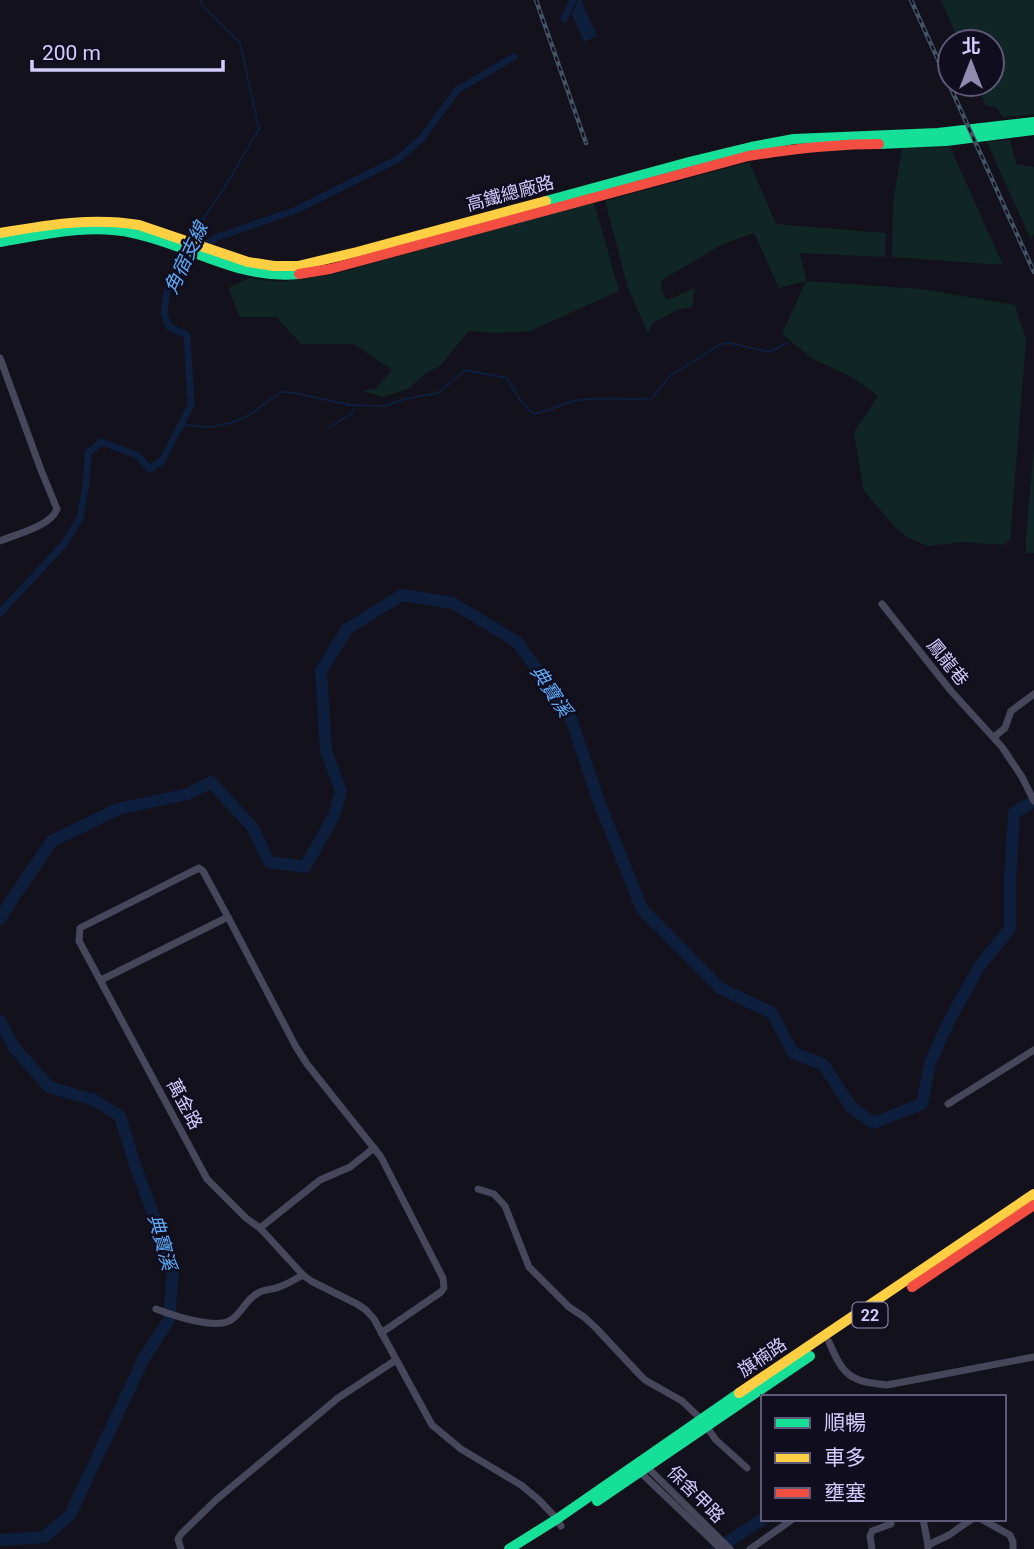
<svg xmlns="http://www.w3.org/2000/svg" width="1034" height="1549" viewBox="0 0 1034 1549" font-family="Roboto,'Noto Sans TC',sans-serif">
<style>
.green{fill:#102526}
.water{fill:#0e1f3e}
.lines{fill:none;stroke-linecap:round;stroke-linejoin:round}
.stream{stroke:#0e1f3e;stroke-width:2}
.canal{stroke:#0e1f3e;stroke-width:7}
.river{stroke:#0e1f3e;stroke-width:12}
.street{stroke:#48465b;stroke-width:7}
.fast{stroke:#16e098;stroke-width:10}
.slow{stroke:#ffcf43;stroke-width:10}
.jam{stroke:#f24e42;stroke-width:10}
.rail-casing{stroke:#415364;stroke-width:4.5}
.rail{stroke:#100d1f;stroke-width:2;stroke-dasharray:5;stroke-linecap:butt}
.labels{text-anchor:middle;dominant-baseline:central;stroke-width:5;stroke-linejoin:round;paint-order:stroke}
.shield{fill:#100d1f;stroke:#9893bb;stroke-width:2}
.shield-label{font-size:16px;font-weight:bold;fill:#d3ccfe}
.street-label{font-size:18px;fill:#d3ccfe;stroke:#100d1f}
.water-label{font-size:19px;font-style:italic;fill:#5dacfa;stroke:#100d1f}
</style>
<rect width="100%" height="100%" fill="#13111b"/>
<g class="green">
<path d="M941,0H1034V114L1003,117L996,107L986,106L977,84H992V42H959Z"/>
<path d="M1010,140L1016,164L1034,167V233L1031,240L987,142Z"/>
<path d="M950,147L1003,265L892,257L893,202L902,148Z"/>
<path d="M749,162L776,224L886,233L885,257L799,253L807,281L921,289L1015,305L1026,339L1010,540L1004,545L962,542L928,546L909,538L895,527L864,491L854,432L878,396L852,377L813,359L782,334L806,281L779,288L754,233L721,245L662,280L661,290L667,300L695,288L692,307L677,310L653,323L648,334L628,288L605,201Z"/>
<path d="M594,202L619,291L530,331L496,333L469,331L440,366L426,373L408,389L383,397L363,391L376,388L392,370L354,344H301L276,317H240L228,288L250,278L278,282L331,275Z"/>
<path d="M1034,448V553H1026V537Z"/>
</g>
<path class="water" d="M578,0H581L597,36L584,42L572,14Z"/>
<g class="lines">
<g class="stream">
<path d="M193,239L205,216L223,190L259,129L240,43L202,5L201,0"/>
<path d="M181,425L210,427L231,423L249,415L281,392L295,393L350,405L385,406L405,399L438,393L465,370L507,378L520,400L533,414C550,412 563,402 580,400C604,396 628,401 652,398L670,376L721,344L729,343L770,352L787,343"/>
<path d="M327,429L352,413L355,406"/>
</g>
<g class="canal">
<path d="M564,19L573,0"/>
<path d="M0,613L64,544L80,518L86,484L88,453L101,442L137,455L150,469L162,461L191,405L187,335L169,327L164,313L167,292L182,260L218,237L296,210L398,159L422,138L457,90L514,57"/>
</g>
<g class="river">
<path d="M0,919L9,904L52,841L118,809L188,794L211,782L253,828L269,862L305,867L334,816L341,791L326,751L321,671L347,629L402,595L453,603L517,642L569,713L599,802L642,909L720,988L772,1013L793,1053L823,1064L851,1107L873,1123L922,1104L930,1063L949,1021L979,967L1010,928V881L1014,813L1034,801"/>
<path d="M0,1021L14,1047L49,1087L94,1100L120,1116L135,1165L173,1268L169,1320L144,1358L70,1515L44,1537L0,1540"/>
<path d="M717,1549L763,1519"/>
</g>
<g class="street">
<path d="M0,358L41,470L57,509C51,526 17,534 0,541"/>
<path d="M882,604L951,691L1002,747L1022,777L1034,801"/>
<path d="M994,737L1005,728L1011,711L1034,694"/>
<path d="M101,980L228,917"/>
<path d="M948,1104L1034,1050"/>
<path d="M478,1189L494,1194L505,1206L529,1267L569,1307L584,1317L596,1328L639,1374L645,1380L682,1401L701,1419L716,1440L747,1468"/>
<path d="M260,1228L320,1180L350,1167L374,1148"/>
<path d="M156,1309C172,1315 215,1330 231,1320C242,1313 246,1299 258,1293C264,1289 272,1290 279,1287C288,1284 295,1279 303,1275"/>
<path d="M381,1333L441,1292L444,1288L443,1278L381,1157L307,1064L296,1047L228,917L203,871L199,868L191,872L80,928L79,941L207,1179L246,1218L260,1228L303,1275L311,1281L357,1304L366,1310L374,1319L432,1425L461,1449L521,1485L539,1500L557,1519L561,1526"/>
<path d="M829,1342C844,1377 850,1381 887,1385L1034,1357"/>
<path d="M646,1466L730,1549"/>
<path d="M640,1470V1472L721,1549"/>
<path d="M923,1519L928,1545V1548"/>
<path d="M981,1519L1010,1535L1013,1542V1549"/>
<path d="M928,1545L949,1535L972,1519"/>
<path d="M181,1549L178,1539L181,1534L217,1499L338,1398L396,1360"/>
<path d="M750,1549L793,1519"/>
<path d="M872,1549L870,1536L872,1531L891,1524V1519"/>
</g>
<g class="fast">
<path d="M879,144L946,141L1034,130"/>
<path d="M546,201L689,162L751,147L794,139L938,133L1034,122"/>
<path d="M0,242C43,235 89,223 133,233C191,245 237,280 299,274"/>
<path d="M597,1501L810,1356"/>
<path d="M509,1549L557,1519L739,1393"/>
</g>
<g class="slow">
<path d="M0,233C47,225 92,217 139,225L248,262L274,266H298L357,252L546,201"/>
<path d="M739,1393L1034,1194"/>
</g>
<g class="jam">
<path d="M299,274L330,269L748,156C792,149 835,144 879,144"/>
<path d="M912,1287L1034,1205"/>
</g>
<defs>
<g id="rail">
<path d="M536,0L586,143"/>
<path d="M911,0L1034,272"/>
</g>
</defs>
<use href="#rail" class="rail-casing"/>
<use href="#rail" class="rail"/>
</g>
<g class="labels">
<rect class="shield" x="852.5" y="1302.5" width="35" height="25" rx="5"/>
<g class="shield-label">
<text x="870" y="1315">22</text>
</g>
<g class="street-label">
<text transform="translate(510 193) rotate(-15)">高鐵總廠路</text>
<text transform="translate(948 662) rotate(51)">鳳龍巷</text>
<text transform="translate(185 1104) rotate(62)">萬金路</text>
<text transform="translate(762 1357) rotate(-34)">旗楠路</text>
<text transform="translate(696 1494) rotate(45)">保舍甲路</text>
</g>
<g class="water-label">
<text transform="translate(186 258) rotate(-65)">角宿支線</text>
<text transform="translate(551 691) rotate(56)">典寶溪</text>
<text transform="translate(162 1242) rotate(74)">典寶溪</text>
</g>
</g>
<rect x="761" y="1395" width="245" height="126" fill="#100d1f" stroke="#5e5978" stroke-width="2"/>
<rect x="775" y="1418" width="35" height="10" fill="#16e098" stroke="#5e5978" stroke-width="2"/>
<text x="824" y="1430" font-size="21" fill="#d3ccfe">順暢</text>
<rect x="775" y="1453" width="35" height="10" fill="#ffcf43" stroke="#5e5978" stroke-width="2"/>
<text x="824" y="1465" font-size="21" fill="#d3ccfe">車多</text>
<rect x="775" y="1488" width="35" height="10" fill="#f24e42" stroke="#5e5978" stroke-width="2"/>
<text x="824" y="1500" font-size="21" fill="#d3ccfe">壅塞</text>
<g transform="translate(971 63)"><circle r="33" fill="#100d1f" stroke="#5e5978" stroke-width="2"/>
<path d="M0-5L12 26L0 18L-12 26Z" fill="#908baf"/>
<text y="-10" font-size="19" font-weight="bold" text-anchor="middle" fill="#d3ccfe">北</text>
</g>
<path d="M32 60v10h191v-10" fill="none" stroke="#d3ccfe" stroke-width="3.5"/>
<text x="42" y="60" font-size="21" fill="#d3ccfe" stroke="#100d1f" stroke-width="5" paint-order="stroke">200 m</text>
</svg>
